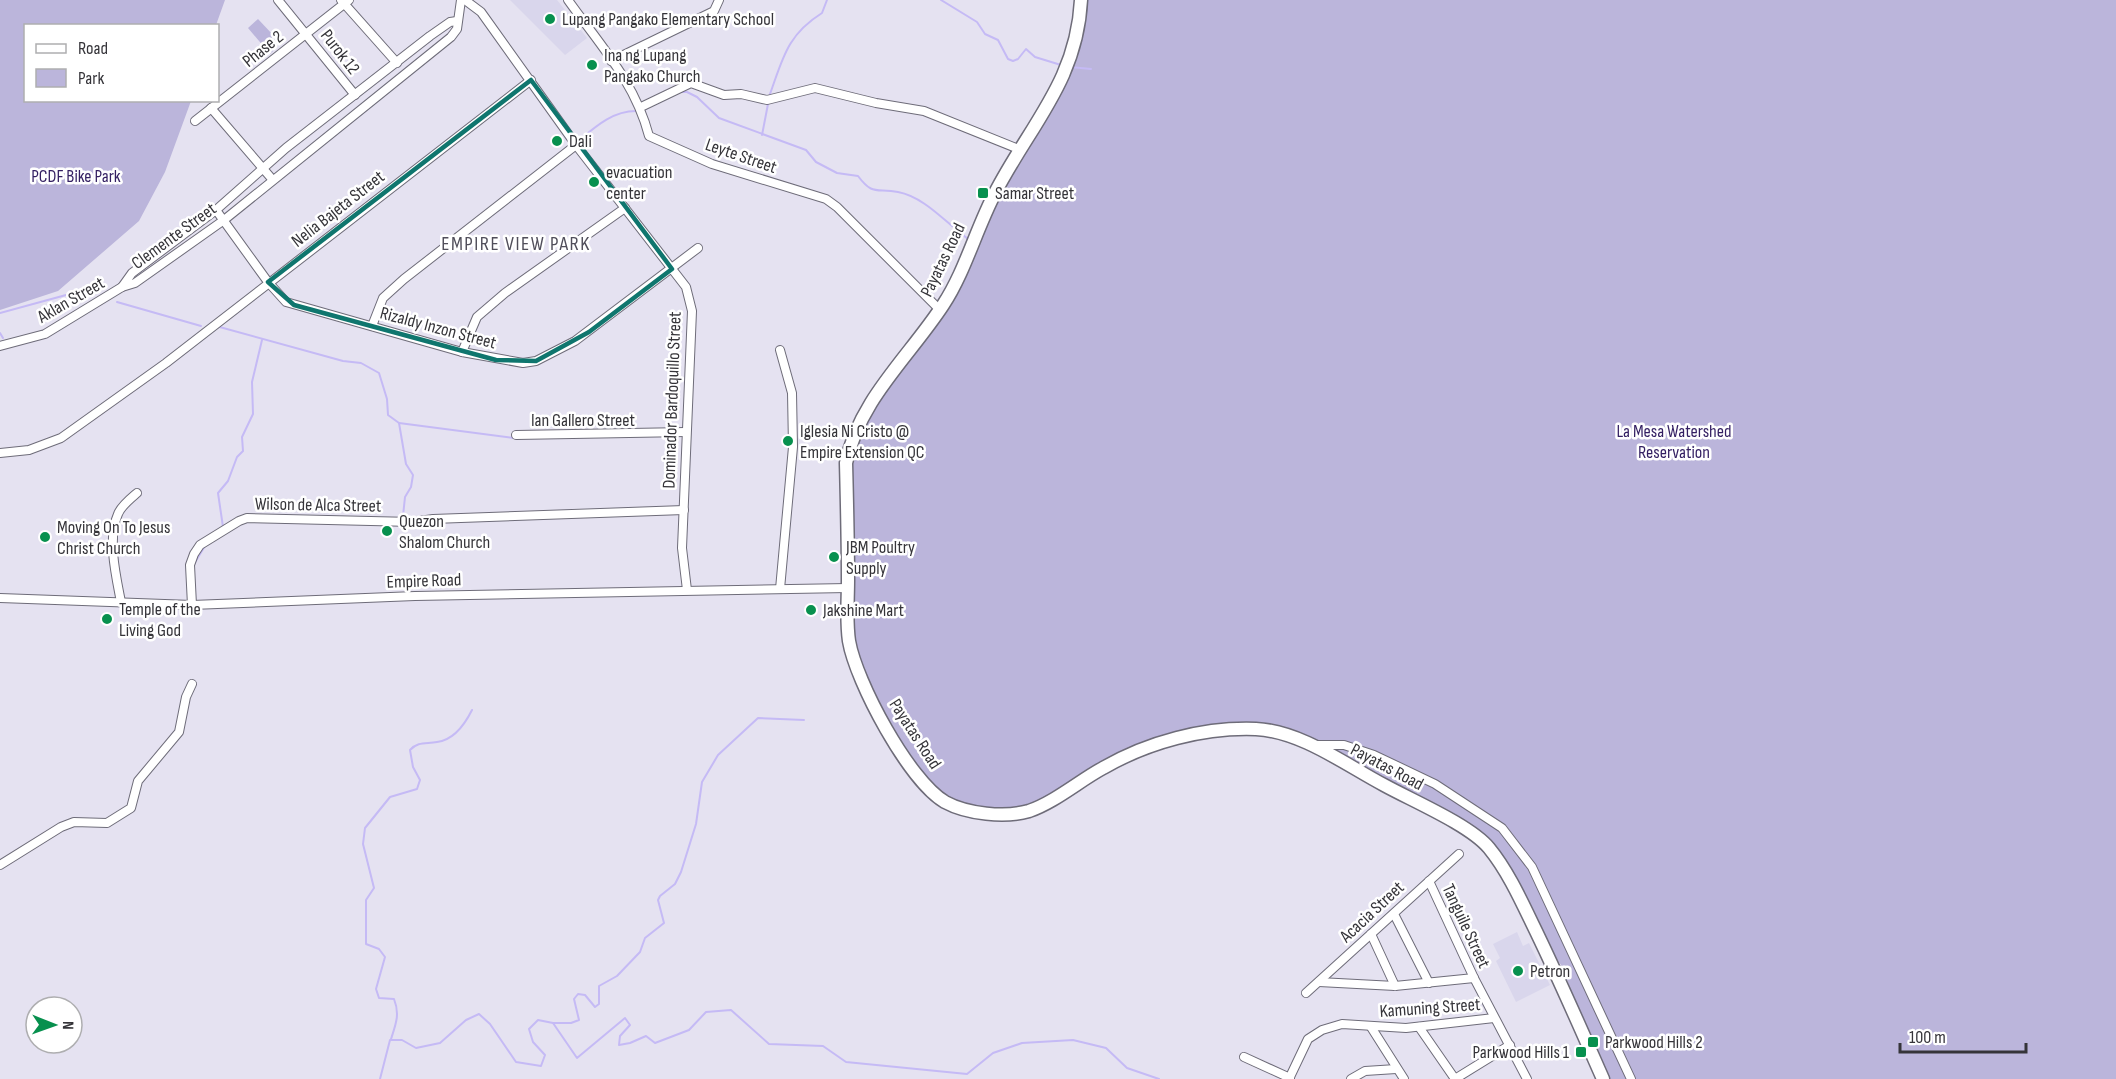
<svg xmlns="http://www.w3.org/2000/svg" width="2116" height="1079" viewBox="0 0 2116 1079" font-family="'Sofia Sans Condensed',sans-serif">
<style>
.built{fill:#d9d6ec}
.green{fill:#bbb5db}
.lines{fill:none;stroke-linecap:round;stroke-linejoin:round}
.stream{stroke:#c5baf5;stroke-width:2}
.minor-casing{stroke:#6e6c79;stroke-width:10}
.primary-casing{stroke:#6e6c79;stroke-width:15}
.minor{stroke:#fff;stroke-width:8}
.primary{stroke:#fff;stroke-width:12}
.marked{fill:none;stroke:#0f766e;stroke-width:4.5;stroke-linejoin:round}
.poi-dot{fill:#07904e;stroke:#fff;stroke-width:2}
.labels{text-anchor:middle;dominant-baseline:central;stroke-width:5;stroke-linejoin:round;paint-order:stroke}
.poi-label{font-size:18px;fill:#353439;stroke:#fff;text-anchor:start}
.street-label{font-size:18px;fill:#353439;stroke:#fff}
.park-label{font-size:18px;fill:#331f62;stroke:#fff}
.neighbourhood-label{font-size:20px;letter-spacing:1.5px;fill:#504e5a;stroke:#fff}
</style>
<rect width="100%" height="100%" fill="#e5e2f1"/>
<g class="built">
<path d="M510,0H557L587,38L565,55Z"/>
<path d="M1517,932L1523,946L1529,943L1550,985L1516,1002L1496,961L1500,958L1493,944Z"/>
</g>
<g class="green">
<path d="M0,0H225L216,25L26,26V100L191,101L165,172L139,221L58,291L0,310Z"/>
<path d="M1081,0H2116V1079H1603L1562,966L1541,941L1484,843L1288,735H1178L1035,806L999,811L953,802L918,773L864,679L853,641L849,445L959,273L1052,99Z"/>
<path d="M258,19L274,36L268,41L275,49L270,54L248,28Z"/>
</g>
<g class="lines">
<g class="stream">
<path d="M941,0L977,22L985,34L998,40L1008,59L1013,61L1018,59L1026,49L1035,57L1061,65"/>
<path d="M1070,67L1091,69"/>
<path d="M678,92H687L697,97L719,118L806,150L816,162L837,173L858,176C873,196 876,188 898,192C925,197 947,224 968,239"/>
<path d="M770,94C783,58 787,35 822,13L827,0"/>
<path d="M762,135L768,104"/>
<path d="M577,142C595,127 612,111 636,111"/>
<path d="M117,302L201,326"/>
<path d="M0,313L66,295H89"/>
<path d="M216,326L343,361L361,363L379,373L387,399L388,415L399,423L406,464L413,475L411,487L405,497L403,516"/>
<path d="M0,333L3,338"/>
<path d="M399,423L514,438"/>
<path d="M223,527L218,493L228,481L237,457L243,451L242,437L253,414L252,382L262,340"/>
<path d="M194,564L205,546"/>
<path d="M553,1023H571L579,1020L574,999L578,994L585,995L595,1007L599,1004V986L617,976L640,952L645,938L664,923L658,900L660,896L675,884L681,872L696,824L702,782L718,755L758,718L804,720"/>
<path d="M391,1039C396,1024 400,1014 394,999L379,998L376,989L385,957L379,949L366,944V900L374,888L363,844L365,828L390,797L417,789L420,780L413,767L410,750C418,741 426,744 437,742C454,740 465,724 472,710"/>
<path d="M380,1079L390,1040H402L416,1048L440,1043L466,1020L479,1014L490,1024L516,1062L541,1066L545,1055L533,1042L529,1029L538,1020L553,1023L577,1058L625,1018L630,1025L620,1036L619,1045L630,1043L646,1036L655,1043L689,1030L706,1012L731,1010L769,1044L823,1046L846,1062L967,1074L993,1053L1022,1043L1073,1040L1106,1048L1127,1068L1159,1079"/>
</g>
<defs>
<g id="minor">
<path d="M278,0L355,95"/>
<path d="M341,0L397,63"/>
<path d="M465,0L481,12L576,145L686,287L692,311L682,548L687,590"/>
<path d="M568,0C600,45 635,82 649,136L712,164L826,199L837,207L940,310"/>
<path d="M611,61L714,11L719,0"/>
<path d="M641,107L691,83L724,95L741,94L767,100L815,88L876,103L924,111L1021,150"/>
<path d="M211,108L272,179"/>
<path d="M195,121L349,0"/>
<path d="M216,210L268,282L286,302L462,352L523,363L536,361L575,341L698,248"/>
<path d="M122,287L132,273L216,210L286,148L430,36L450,22L457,21"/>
<path d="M372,326L383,298L404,279L576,145"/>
<path d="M0,346L45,334L122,287L135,283L224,220L451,37L457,29L461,0"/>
<path d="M462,352L477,317L505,293L625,208"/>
<path d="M516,435L686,432"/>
<path d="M0,453L29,450L61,438L166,363L531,80"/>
<path d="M780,589L793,447L792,393L780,350"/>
<path d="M0,598L192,605L415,596L848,588"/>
<path d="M121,602C116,576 107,539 118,514C121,506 130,499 137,493"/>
<path d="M192,605L190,565L194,554L200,545L239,521L247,518L413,522L433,519L684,510"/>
<path d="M1316,745H1344L1374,755L1435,784L1502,828L1532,867L1631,1079"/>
<path d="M0,865L61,827L74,822L107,823L131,808L138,781L179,732L186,697L192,684"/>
<path d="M1429,881L1474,978L1527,1079"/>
<path d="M1394,914L1429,983"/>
<path d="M1371,934L1395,986"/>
<path d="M1319,982L1395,986L1474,978"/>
<path d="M1306,993L1459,854"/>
<path d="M1371,1027L1404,1079"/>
<path d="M1419,1027L1455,1079"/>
<path d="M1244,1057L1290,1078"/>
<path d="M1289,1079L1308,1039L1322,1030L1342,1024L1406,1028L1494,1018"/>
<path d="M1351,1079L1365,1071L1396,1069"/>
<path d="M1455,1079L1510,1045"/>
</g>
<path id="primary" d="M1081,0C1077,81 1030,125 995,193C976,229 965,272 943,305C909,357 859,400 846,463C847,502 848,541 848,580C848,600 846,621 849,641C856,682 909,781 945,802C967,814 1005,818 1029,811C1055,802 1079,781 1103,768C1148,742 1204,727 1256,729C1301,731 1346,765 1384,785C1413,801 1470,825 1489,848C1507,870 1520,898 1532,923C1557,974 1580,1027 1603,1079"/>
</defs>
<use href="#minor" class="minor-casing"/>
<use href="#primary" class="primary-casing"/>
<use href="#minor" class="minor"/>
<use href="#primary" class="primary"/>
</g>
<path class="marked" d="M531,80L672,269L589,332L536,361L496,360L294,305L268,282Z"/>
<g class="poi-dot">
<circle cx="550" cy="19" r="6"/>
<circle cx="592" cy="65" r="6"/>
<circle cx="557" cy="141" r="6"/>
<circle cx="594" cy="182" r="6"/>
<rect x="977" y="187" width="12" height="12" rx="3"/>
<circle cx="788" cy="441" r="6"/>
<circle cx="387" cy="531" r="6"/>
<circle cx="45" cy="537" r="6"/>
<circle cx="834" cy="557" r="6"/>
<circle cx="811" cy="610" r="6"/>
<circle cx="107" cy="619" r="6"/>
<circle cx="1518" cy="971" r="6"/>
<rect x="1587" y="1036" width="12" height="12" rx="3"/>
<rect x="1575" y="1046" width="12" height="12" rx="3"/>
</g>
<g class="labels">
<g class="poi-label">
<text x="562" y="19">Lupang Pangako Elementary School</text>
<text x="604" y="55">Ina ng Lupang<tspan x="604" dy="21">Pangako Church</tspan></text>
<text x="569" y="141">Dali</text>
<text x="606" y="172">evacuation<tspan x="606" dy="21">center</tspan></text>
<text x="995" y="193">Samar Street</text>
<text x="800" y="431">Iglesia Ni Cristo @<tspan x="800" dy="21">Empire Extension QC</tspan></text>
<text x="399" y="521">Quezon<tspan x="399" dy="21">Shalom Church</tspan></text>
<text x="57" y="527">Moving On To Jesus<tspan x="57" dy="21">Christ Church</tspan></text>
<text x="846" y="547">JBM Poultry<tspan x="846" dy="21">Supply</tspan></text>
<text x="119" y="609">Temple of the<tspan x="119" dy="21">Living God</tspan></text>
<text x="823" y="610">Jakshine Mart</text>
<text x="1530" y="971">Petron</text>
<text x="1605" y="1042">Parkwood Hills 2</text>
<text x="1569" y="1052" text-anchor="end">Parkwood Hills 1</text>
</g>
<g class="street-label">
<text transform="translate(263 49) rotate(-39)">Phase 2</text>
<text transform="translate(340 52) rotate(52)">Purok 12</text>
<text transform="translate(741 156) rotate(19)">Leyte Street</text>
<text transform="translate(338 209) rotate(-38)">Nelia Bajeta Street</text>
<text transform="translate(174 236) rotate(-36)">Clemente Street</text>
<text transform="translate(943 260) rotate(-64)">Payatas Road</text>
<text transform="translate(71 300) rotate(-30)">Aklan Street</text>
<text transform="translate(438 328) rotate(15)">Rizaldy Inzon Street</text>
<text transform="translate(672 400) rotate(-88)">Dominador Bardoquillo Street</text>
<text x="583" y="420">Ian Gallero Street</text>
<text transform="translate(318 505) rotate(1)">Wilson de Alca Street</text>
<text transform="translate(424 581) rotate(-2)">Empire Road</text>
<text transform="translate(915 734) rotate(57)">Payatas Road</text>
<text transform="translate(1387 767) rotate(28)">Payatas Road</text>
<text transform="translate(1372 912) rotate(-43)">Acacia Street</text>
<text transform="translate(1466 926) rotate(65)">Tanguile Street</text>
<text transform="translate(1430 1008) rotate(-4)">Kamuning Street</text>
</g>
<g class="park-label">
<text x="76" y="176">PCDF Bike Park</text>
<text x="1674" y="431">La Mesa Watershed<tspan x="1674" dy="21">Reservation</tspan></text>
</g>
<g class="neighbourhood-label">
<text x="516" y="244">EMPIRE VIEW PARK</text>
</g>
</g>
<rect x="24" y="24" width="195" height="78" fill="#ffffff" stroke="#aeaeb0" stroke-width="1.5"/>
<rect x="36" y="44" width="30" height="9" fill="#ffffff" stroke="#aeaeb0" stroke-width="1.5"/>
<text x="78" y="54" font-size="18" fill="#353439">Road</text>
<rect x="36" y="69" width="30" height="18" fill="#bbb5db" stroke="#aeaeb0" stroke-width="1.5"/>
<text x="78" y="84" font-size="18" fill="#353439">Park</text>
<g transform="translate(54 1025) rotate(91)"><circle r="28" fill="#ffffff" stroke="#aeaeb0" stroke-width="1.5"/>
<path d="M0-4.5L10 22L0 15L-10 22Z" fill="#07904e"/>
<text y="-9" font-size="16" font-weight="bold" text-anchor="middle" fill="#353439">N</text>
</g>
<path d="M1900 1043v9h126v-9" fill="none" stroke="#353439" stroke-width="3"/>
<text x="1909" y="1043" font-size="18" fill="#353439" stroke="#ffffff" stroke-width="4.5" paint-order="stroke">100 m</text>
</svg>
